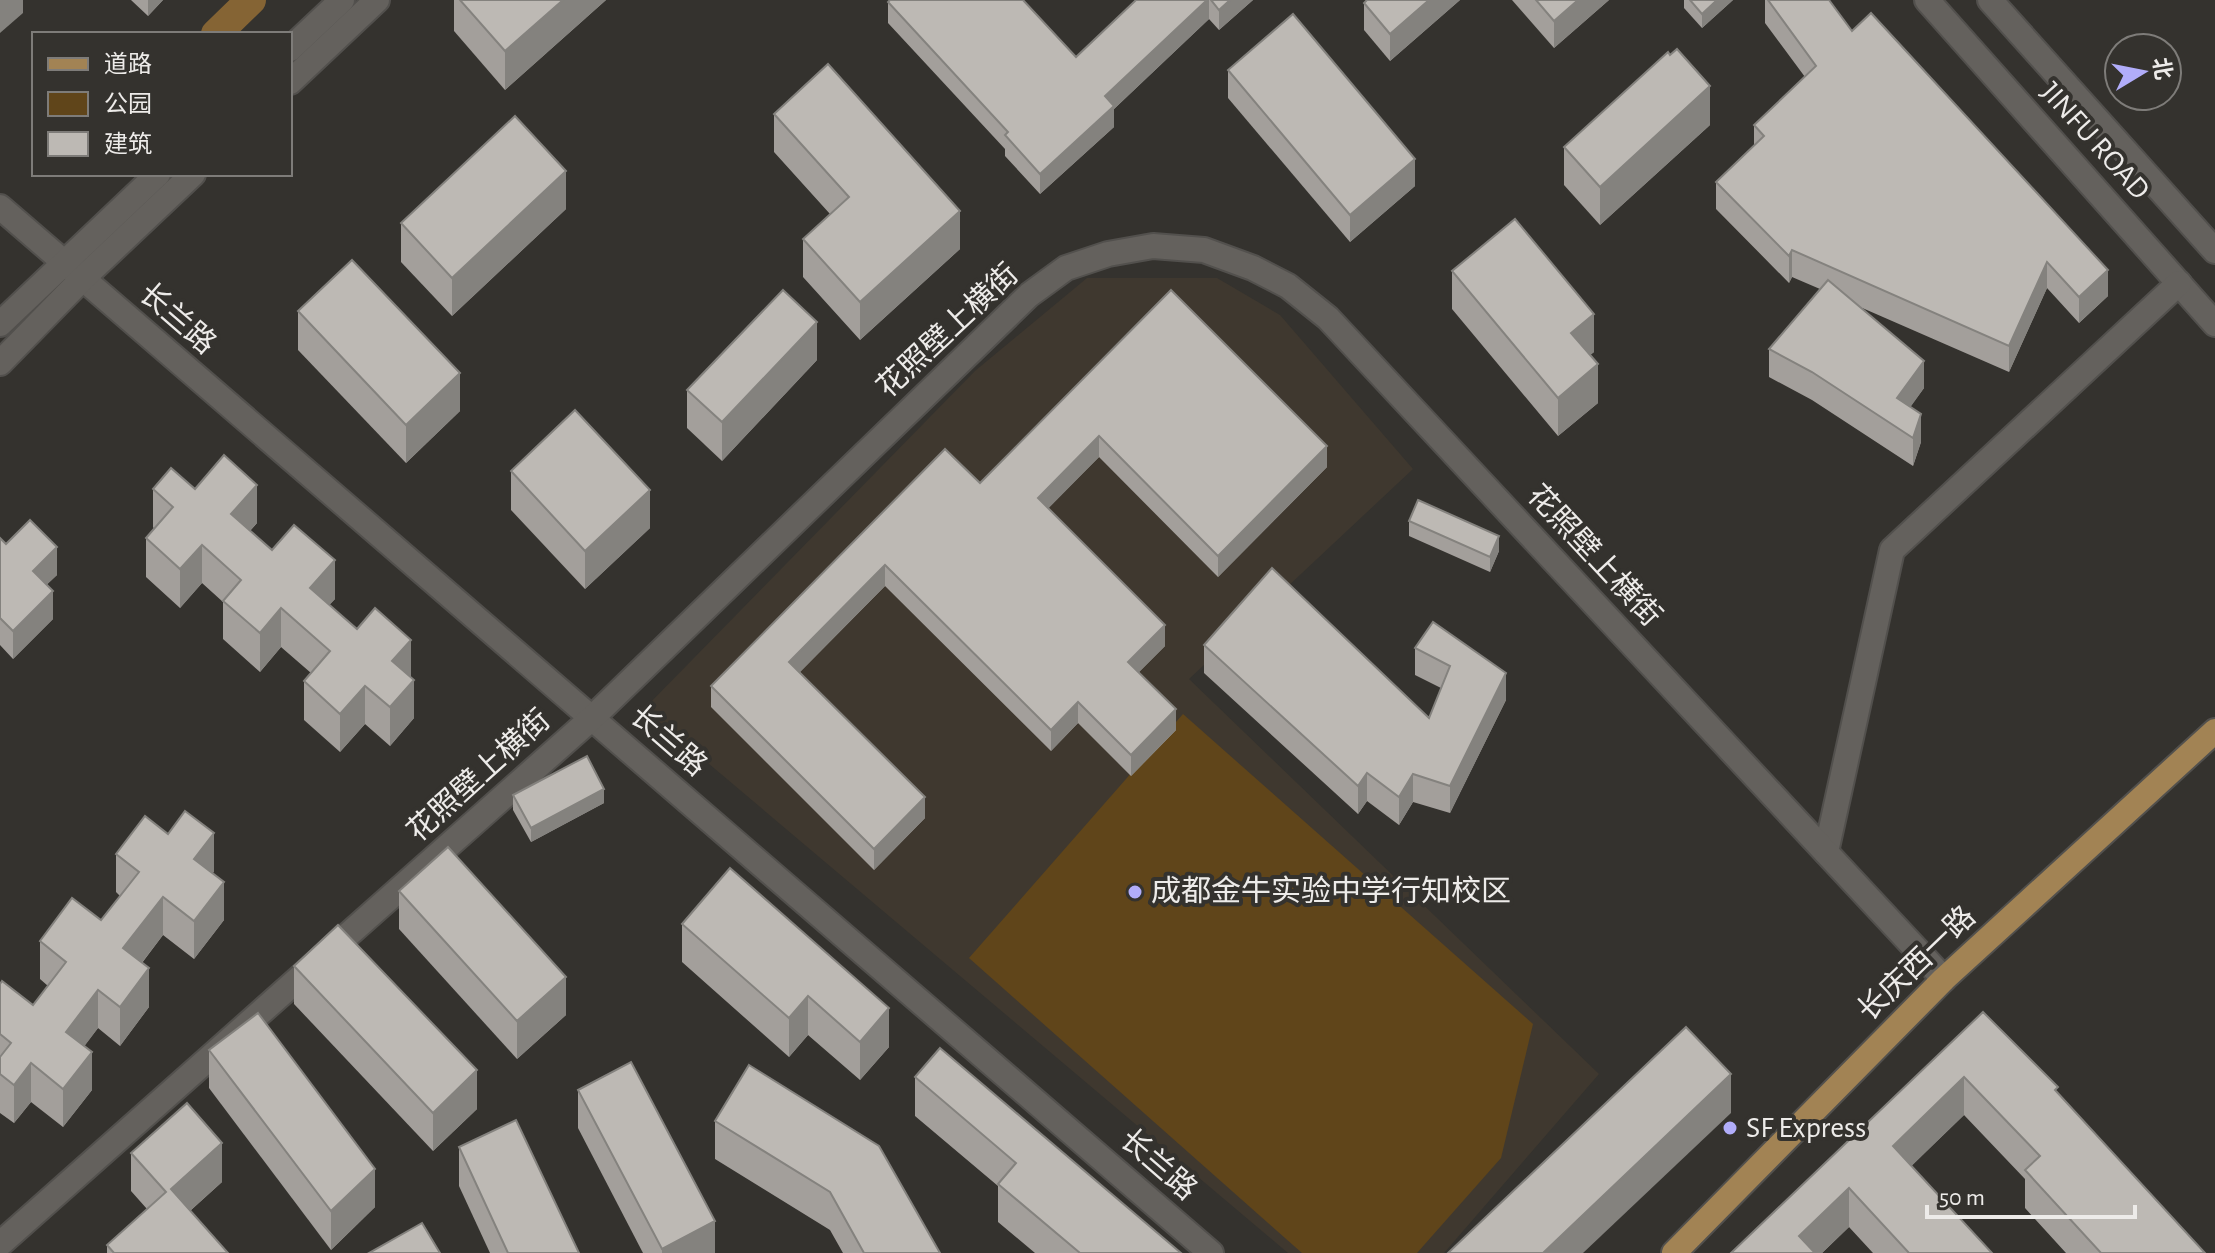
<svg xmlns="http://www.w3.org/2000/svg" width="2215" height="1253" viewBox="0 0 2215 1253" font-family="'Alegreya Sans','Noto Sans SC',sans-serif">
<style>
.built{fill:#3f382f}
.green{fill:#60451a}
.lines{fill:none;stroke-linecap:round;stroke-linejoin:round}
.canal{stroke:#856434;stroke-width:30}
.minor-casing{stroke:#52504d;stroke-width:28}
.major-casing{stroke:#52504d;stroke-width:28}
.minor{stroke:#64615d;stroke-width:24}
.major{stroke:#a28354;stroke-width:24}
.wall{fill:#a39f9b}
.shaded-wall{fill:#84827e}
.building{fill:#bdb9b4;stroke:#84827e;stroke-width:2}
.poi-dot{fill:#b1adfa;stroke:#34322e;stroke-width:3}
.labels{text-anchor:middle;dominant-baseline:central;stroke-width:8;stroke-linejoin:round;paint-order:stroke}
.street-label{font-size:30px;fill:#edebe9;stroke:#34322e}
.poi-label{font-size:30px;fill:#edebe9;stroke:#34322e;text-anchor:start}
</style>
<rect width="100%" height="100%" fill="#34322e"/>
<path class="built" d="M1087,278H1217L1280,315L1413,469L1189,679L1599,1074L1444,1253H1288L644,709L975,371Z"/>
<path class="green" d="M1183,714L1533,1024L1501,1158L1417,1253H1302L969,958Z"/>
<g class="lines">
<path class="canal" d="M216,34L251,0"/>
<defs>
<g id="minor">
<path d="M1927,0L2215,324"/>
<path d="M1990,0L2215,251"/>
<path d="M290,49L342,0"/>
<path d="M290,82L377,0"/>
<path d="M0,207L1211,1253"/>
<path d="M0,324L158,174"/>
<path d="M0,363L82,279L193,174"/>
<path d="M1826,852L1892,550L2179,283"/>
<path d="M0,1244L592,718L1029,295L1066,268L1108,254L1153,246L1204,250L1253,268L1288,286L1328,318L1944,979"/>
</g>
<path id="major" d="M1674,1253L1944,979L2215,731"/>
</defs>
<use href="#minor" class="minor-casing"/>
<use href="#major" class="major-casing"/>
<use href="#minor" class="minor"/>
<use href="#major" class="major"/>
</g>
<g class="wall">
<path d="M131,0H163L148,16Z"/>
<path d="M454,0H606L505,90L454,31Z"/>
<path d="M1136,0H1253L1219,30L1209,19L1114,109V127L1040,194L1005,156V149L888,23V2L1076,57Z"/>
<path d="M1367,0H1460L1390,61L1364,30V3Z"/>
<path d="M1512,0H1609L1554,48Z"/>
<path d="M1684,0H1733L1702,28L1684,8Z"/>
<path d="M1765,0H1829L1852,31L2108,296L2079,323L2047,288L2009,372L1860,307L1924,388L1910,407L1921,442L1913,466L1812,400L1769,377V349L1820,289L1792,277L1789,283L1716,209V182L1754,145V125L1805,77L1765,23Z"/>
<path d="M1228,70L1415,186L1350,242L1228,98Z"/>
<path d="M774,114L960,249L860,340L803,277V239L830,214L774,152Z"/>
<path d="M1710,125L1600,225L1564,185V147Z"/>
<path d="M566,209L452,316L401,262V223Z"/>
<path d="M1452,271L1594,352L1590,355L1598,403L1558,436L1452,309Z"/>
<path d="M1171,290L1327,467L1218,577L1099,457L1048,508L1165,646L1139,672L1176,730L1131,776L1078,723L1051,751L885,586L800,672L925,818L874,870L711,707V686L980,483Z"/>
<path d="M298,311L460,411L406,463L298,350Z"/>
<path d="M817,360L722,461L687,428V390Z"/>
<path d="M511,471L650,528L585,589L511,510Z"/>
<path d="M153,489H195L257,523L250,531L272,550L335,599L329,605L411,677L414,718L390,746L365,724L340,752L304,720V681L311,673L281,647L260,672L223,639V602L202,583L180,608L146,577V538L154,529L153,527Z"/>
<path d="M1409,521L1499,551L1490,572L1409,536Z"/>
<path d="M0,538L6,544L57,575L46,585L53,619L13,659L0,645Z"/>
<path d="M1433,622L1506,700L1450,813L1413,802L1399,825L1367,801L1358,814L1204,673V645L1429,718L1441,688L1415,675V648Z"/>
<path d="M513,795L604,803L531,842L513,810Z"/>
<path d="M168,834L214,871L213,873L224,920L194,959L163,935L142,963L149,1007L120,1046L98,1028L84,1046L92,1090L63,1127L31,1102L14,1123L0,1113V984L33,1005L48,986L40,979V941L101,920L120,896L116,892V854Z"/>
<path d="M730,868L889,1047L860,1080L808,1035L789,1057L682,962V924Z"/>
<path d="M399,891L566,1015L517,1059L399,929Z"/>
<path d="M294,966L477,1109L433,1151L294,1004Z"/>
<path d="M1983,1012L2205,1253H2066L2025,1208V1179L1964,1115L1911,1166L1992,1253H1873L1849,1227L1822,1253H1731Z"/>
<path d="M209,1050L375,1207L331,1250L209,1088Z"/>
<path d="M915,1077L1181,1253H1035L998,1222V1186L915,1116Z"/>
<path d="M578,1090L715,1253H643L578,1128Z"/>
<path d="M715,1121L940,1253H843L830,1230L715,1159Z"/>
<path d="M459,1147L579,1253H490L459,1186Z"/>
<path d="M131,1153L222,1182L190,1211L228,1253H107V1245L147,1209L131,1191Z"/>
</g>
<g class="shaded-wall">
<path d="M0,0H23V13L0,33Z"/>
<path d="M148,0H163L148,16Z"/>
<path d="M563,0H606L505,90V51Z"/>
<path d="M1207,0H1209V19L1114,109V127L1040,194V174L1105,96Z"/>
<path d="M1230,0H1253L1219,30V10Z"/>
<path d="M1429,0H1460L1390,61V34Z"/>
<path d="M1578,0H1609L1554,48V21Z"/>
<path d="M1717,0H1733L1702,28V14Z"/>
<path d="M1710,86V125L1600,225V187Z"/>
<path d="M1415,159V186L1350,242V215Z"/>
<path d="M566,171V209L452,316V278Z"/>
<path d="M960,211V249L860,340V302Z"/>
<path d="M1792,250V277L1789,283V256Z"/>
<path d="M2047,262V288L2009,372V346Z"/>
<path d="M2108,270V296L2079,323V297Z"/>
<path d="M1594,314V352L1571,371V333Z"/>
<path d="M817,322V360L722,461V422Z"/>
<path d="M1924,361V388L1897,426V398Z"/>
<path d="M1598,364V403L1558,436V398Z"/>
<path d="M460,373V411L406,463V425Z"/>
<path d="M1921,414V442L1913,466V438Z"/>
<path d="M1099,436V457L1038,519V498Z"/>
<path d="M1327,446V467L1218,577V556Z"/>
<path d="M257,485V523L231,552V514Z"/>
<path d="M650,490V528L585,589V551Z"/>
<path d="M1499,536V551L1490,572V557Z"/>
<path d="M202,545V583L180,608V569Z"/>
<path d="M57,547V575L33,598V571Z"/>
<path d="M335,560V599L310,626V588Z"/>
<path d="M885,565V586L789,683V662Z"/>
<path d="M53,591V619L13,659V631Z"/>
<path d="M281,608V647L260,672V633Z"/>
<path d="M1165,625V646L1128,683V662Z"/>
<path d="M411,640V678L392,661Z"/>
<path d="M1506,673V700L1450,813V786Z"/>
<path d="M414,680V718L390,746V707Z"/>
<path d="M365,686V724L340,752V714Z"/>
<path d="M1078,702V723L1051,751V730Z"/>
<path d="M1176,709V730L1131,776V755Z"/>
<path d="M1367,773V801L1358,814V786Z"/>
<path d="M1413,774V802L1399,825V797Z"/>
<path d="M604,789V803L531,842V828Z"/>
<path d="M925,797V818L874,870V849Z"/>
<path d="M214,833V871L194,897V859Z"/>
<path d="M224,882V920L194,959V921Z"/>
<path d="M163,897V935L123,987V948Z"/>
<path d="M149,968V1007L120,1046V1007Z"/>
<path d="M566,977V1015L517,1059V1021Z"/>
<path d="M98,990V1028L66,1071V1032Z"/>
<path d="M808,996V1035L789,1057V1018Z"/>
<path d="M889,1008V1047L860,1080V1042Z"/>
<path d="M92,1052V1090L63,1127V1089Z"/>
<path d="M31,1063V1102L14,1123V1085Z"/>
<path d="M477,1070V1109L433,1151V1113Z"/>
<path d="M1731,1074V1113L1583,1253H1543Z"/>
<path d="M1964,1077V1115L1893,1184V1146Z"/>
<path d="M222,1143V1182L171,1228V1189Z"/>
<path d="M375,1169V1207L331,1250V1211Z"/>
<path d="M1849,1188V1227L1822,1253H1799V1236Z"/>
<path d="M715,1221V1253H662V1249Z"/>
</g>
<g class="building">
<path d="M460,0H563L505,51Z"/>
<path d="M890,0H1023L1076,57L1136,0H1207L1105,96L1114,106L1040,174L1005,135L1008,132L888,2Z"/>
<path d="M1211,0H1230L1219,10Z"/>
<path d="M1367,0H1429L1390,34L1364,3Z"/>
<path d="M1536,0H1578L1554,21Z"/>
<path d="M1690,0H1717L1702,14Z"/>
<path d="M1768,0H1829L1852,31L1871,13L2108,270L2079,297L2047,262L2009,346L1792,250L1789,256L1716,182L1764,136L1754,125L1816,66Z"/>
<path d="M1293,14L1415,159L1350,215L1228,70Z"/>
<path d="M1677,49L1710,86L1600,187L1564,147L1668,52L1670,55Z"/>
<path d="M828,64L960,211L860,302L803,239L849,197L774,114Z"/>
<path d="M515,116L566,171L452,278L401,223Z"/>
<path d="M1515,219L1594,314L1571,333L1598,364L1558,398L1452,271Z"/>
<path d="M352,260L460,373L406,425L298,311Z"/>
<path d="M1828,280L1924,361L1897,398L1921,414L1913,438L1812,372L1769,349Z"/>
<path d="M783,290L817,322L722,422L687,390Z"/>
<path d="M1171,290L1327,446L1218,556L1099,436L1038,498L1165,625L1128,662L1176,709L1131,755L1078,702L1051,730L885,565L789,662L925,797L874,849L711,686L945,449L980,483Z"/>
<path d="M575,410L650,490L585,551L511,471Z"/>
<path d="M224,455L257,485L231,514L272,550L294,525L335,560L310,588L357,629L375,608L411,640L392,661L414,680L390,707L365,686L340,714L304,681L330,651L281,608L260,633L223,601L241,580L202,545L180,569L146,538L173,507L153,489L171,468L195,489Z"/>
<path d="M1418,500L1499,536L1490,557L1409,521Z"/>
<path d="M30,520L57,547L33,571L53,591L13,631L0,618V538L6,544Z"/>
<path d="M1272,568L1429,718L1450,666L1415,648L1433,622L1506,673L1450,786L1413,774L1399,797L1367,773L1358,786L1204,645Z"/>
<path d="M587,756L604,789L531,828L513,795Z"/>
<path d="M185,811L214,833L194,859L224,882L194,921L163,897L123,948L149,968L120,1007L98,990L66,1032L92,1052L63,1089L31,1063L14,1085L0,1074V1057L11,1043L0,1034V984L2,981L33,1005L66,962L40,941L72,898L101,920L139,872L116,854L145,816L168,834Z"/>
<path d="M448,847L566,977L517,1021L399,891Z"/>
<path d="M730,868L889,1008L860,1042L808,996L789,1018L682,924Z"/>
<path d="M338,925L477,1070L433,1113L294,966Z"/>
<path d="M1983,1012L2058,1087L2055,1090L2205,1253H2101L2025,1170L2040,1156L1964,1077L1893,1146L1992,1253H1909L1849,1188L1799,1236L1815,1253H1731Z"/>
<path d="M258,1013L375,1169L331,1211L209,1050Z"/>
<path d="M1686,1027L1731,1074L1543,1253H1448Z"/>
<path d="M940,1048L1181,1253H1080L998,1184L1016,1163L915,1077Z"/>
<path d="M631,1062L715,1221L662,1249L578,1090Z"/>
<path d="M749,1065L879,1146L940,1253H864L830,1192L715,1121Z"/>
<path d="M187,1103L222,1143L171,1189L228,1253H114L107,1245L166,1192L131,1153Z"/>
<path d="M516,1120L579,1253H508L459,1147Z"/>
<path d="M422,1223L440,1253H369Z"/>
</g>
<g class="poi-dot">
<circle cx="1135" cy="892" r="8"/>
<circle cx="1730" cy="1128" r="8"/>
</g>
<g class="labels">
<g class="street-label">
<text transform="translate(2095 141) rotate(48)">JINFU ROAD</text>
<text transform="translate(177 319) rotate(41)">长兰路</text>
<text transform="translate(948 331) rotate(-43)">花照壁上横街</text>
<text transform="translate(1594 556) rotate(47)">花照壁上横街</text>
<text transform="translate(668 741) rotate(41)">长兰路</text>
<text transform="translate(479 776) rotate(-42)">花照壁上横街</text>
<text transform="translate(1917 964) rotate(-44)">长庆西一路</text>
<text transform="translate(1158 1165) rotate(41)">长兰路</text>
</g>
<g class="poi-label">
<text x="1151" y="892">成都金牛实验中学行知校区</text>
<text x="1746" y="1128">SF Express</text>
</g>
</g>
<rect x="32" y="32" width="260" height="144" fill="#34322e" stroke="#7e7c79" stroke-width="2"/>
<rect x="48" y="58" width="40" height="12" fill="#a28354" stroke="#7e7c79" stroke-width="2"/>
<text x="104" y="72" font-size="24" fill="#edebe9">道路</text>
<rect x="48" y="92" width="40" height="24" fill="#60451a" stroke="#7e7c79" stroke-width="2"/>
<text x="104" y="112" font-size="24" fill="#edebe9">公园</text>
<rect x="48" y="132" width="40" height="24" fill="#bdb9b4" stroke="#7e7c79" stroke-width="2"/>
<text x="104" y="152" font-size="24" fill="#edebe9">建筑</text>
<g transform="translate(2143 72) rotate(80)"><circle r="38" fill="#34322e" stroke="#7e7c79" stroke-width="2"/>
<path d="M0-6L14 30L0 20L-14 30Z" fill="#b1adfa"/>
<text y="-12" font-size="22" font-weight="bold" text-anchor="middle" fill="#edebe9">北</text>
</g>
<path d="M1927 1205v12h208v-12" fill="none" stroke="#edebe9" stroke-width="4"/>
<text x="1939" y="1205" font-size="24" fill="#edebe9" stroke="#34322e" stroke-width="6" paint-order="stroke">50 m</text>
</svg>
